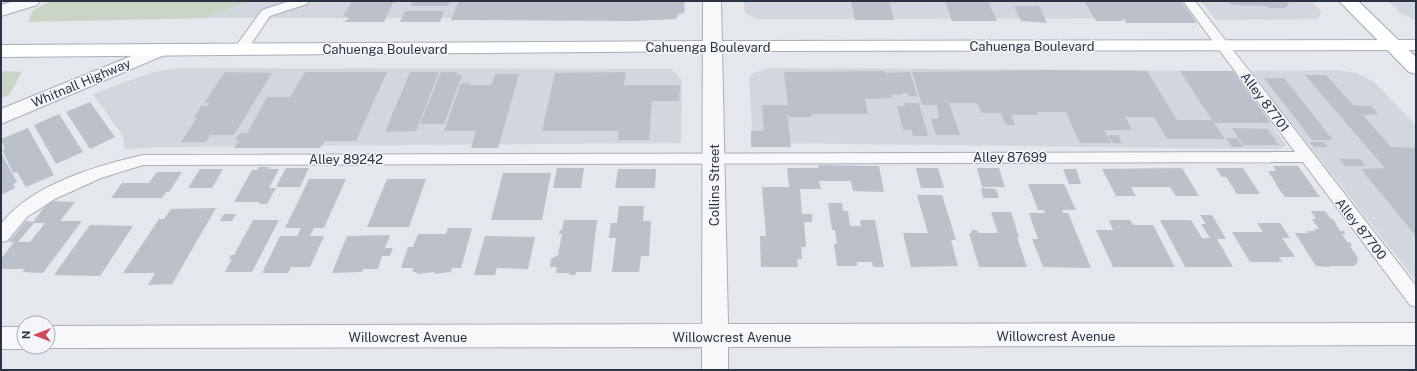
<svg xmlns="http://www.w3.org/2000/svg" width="1417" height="371" viewBox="0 0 1417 371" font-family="'Public Sans',sans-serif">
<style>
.built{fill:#d2d6de}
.green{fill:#c9d6c5}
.building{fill:#bbc0ca;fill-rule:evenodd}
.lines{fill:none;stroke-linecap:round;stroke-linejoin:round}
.service-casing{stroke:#a9aeb7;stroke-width:2}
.minor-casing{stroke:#a9aeb7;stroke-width:2}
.secondary-casing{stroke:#a9aeb7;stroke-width:2}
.primary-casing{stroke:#a3abb8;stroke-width:2}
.service{fill:#f7f8fa;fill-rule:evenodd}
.minor{fill:#f7f8fa;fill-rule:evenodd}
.secondary{fill:#fff;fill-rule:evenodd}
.primary{fill:#fff;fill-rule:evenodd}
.labels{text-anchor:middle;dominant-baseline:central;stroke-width:3;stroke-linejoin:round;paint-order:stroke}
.street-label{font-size:13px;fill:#2b3445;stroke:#f4f6f9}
</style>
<rect width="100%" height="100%" fill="#e4e7ec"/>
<g class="built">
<path d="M248,1H685V11L676,18H207Z"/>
<path d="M744,1H1185L1198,18L757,19L745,13Z"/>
<path d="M1201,1H1311L1321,11L1318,19L1216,20Z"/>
<path d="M1388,1H1416V20L1402,14Z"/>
<path d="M178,68L671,69L682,80L681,143L152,147L125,150L123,136L93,94L153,72Z"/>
<path d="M768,68L1233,71L1286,145L1281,149L753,143L749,78L753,73Z"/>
<path d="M1338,70L1357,73L1374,82L1416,125V281L1251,71Z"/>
</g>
<g class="green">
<path d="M50,1H248L207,18L28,22L33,10Z"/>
<path d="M1,71L22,72L9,95L1,98Z"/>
</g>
<g class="building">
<path d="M352,1H394L384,22H345L346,20L350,19L346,16L342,18Z"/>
<path d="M413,1H450L448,6H411Z"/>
<path d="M459,1H684V13H678L676,19L634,21L451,20Z"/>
<path d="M851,1H889L894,20H855Z"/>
<path d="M945,1H988L997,21H952Z"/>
<path d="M1084,1H1180L1197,23H1126L1124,19L1121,21H1096Z"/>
<path d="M1228,1H1287L1289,4L1285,8H1269L1267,6L1232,5Z"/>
<path d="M1014,6H1039L1047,23L1021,21Z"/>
<path d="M405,11H444L440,22H400Z"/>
<path d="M1048,70L1147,71L1177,120H1212L1180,71H1233L1271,123H1214L1225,139H1167L1154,117H1125L1132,130H1104L1111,143H1080L1066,112H1037L1038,115H1011L1015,125H1006L1001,113H982L977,103H949L960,135H936L931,119H939L937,105H922L912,72Z"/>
<path d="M885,71L889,87L886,73L910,72L917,96H909L908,93H902V95H891L892,98L865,99L868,114H811L812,117H789L787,114L791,147H751V131H764L762,105H788L784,72Z"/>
<path d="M225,72L272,73L234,135H210L206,142H181L197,118H194L201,106H207L209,103H204Z"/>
<path d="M305,72H387L356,141H325L320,148H234L239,141L235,140L240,133H247L267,97H290Z"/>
<path d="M410,72H439L416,131L385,132Z"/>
<path d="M441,72H457L456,74L462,75L444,124H420Z"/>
<path d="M626,72L624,85H680L679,101H652L649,140H618L619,131H542L555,73Z"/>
<path d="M495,74H519L498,148H471L476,131H444L461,83H470L469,85H491Z"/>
<path d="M1305,75H1326L1353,105L1371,106L1378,114L1363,115L1391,147L1416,148V236L1361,169L1385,168Z"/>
<path d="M1264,78H1284L1333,140H1312Z"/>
<path d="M90,102L115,137L90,149L66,112Z"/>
<path d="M904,103H919L928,136H913L911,130H903L897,106H905Z"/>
<path d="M59,114L83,152L56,164L34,125Z"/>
<path d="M28,128L54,175L26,187L17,172L13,173L2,150L5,149L1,139Z"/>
<path d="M1232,128L1267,129L1279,145H1243Z"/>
<path d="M1108,135H1118L1122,143H1112Z"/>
<path d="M1226,138H1237L1243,147H1232Z"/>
<path d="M1309,142H1324L1328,147H1314Z"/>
<path d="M1,153L17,182L13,184L15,188L1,195Z"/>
<path d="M1339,159H1360L1366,166H1345Z"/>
<path d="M818,165L879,166L884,192L853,191L851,181H819L821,189H800L802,214H812V222H804L806,247H801L802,259H797L798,267H761L760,236H766L762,187H789L787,168H818Z"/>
<path d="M1273,166H1298L1320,197H1285L1276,185H1277L1268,171H1276Z"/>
<path d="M259,167H269L268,169H279L269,188H276L267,204H259L260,202H234L252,170H257Z"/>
<path d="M286,168H309L300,187H276Z"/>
<path d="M557,168H584L581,188H553Z"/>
<path d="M916,168H938L944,188H921Z"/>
<path d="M977,168H999L1005,187H982Z"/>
<path d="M1182,168L1199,196H1176L1170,187H1131L1136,196H1116L1102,169Z"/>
<path d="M1216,168H1243L1260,194H1237L1226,177H1222Z"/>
<path d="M200,169H223L212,188H188Z"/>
<path d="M618,169H656L655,188H615Z"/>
<path d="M1063,169H1076L1081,184H1069Z"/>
<path d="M157,172H182L169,192H166L162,198H111L122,183H149Z"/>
<path d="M503,173H551L542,220H491Z"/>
<path d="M309,179H346L324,228H314L310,236H324L310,267H291L288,273H262L280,236H297L301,228H285Z"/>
<path d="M387,179H426L409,227H367Z"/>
<path d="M1028,184H1064L1076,210H1062L1063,213H1068L1091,268L1043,267L1032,239H1038L1029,213H1045L1044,210H1038Z"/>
<path d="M981,188L996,189L999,198H983Z"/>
<path d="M917,195H942L956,240H951L958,266L911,267L903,233H928Z"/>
<path d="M49,201L75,202L60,221H82L43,273L22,272L25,269H1V259L14,242H9L26,221L33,222ZM34,223H45L30,242H18Z"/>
<path d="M828,203H842L843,211H848L850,226H861L860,220H875L884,267H873L872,262H857V266H837L834,244H837L835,230H832Z"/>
<path d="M619,206H644L643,221H651L649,256H641L639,272H612L616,238H609L611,223H617Z"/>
<path d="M216,208L172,284L148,285L155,273H123L159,219H164L171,209Z"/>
<path d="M1311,211H1325L1331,219H1333L1340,231H1343L1346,234H1342L1347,242H1350L1352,246H1350L1358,258L1357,263L1354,266H1330L1331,267L1316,266L1295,233H1309L1307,231H1315L1314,229H1319L1312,219H1316Z"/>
<path d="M991,212H1011L1019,237H1017L1027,267H979L969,233H972L971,230H977L978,233H998Z"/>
<path d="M224,214H236L232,221H220Z"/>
<path d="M1200,215H1212L1226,239H1217L1233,267H1185L1160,220H1191L1202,238H1210L1201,224H1206Z"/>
<path d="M253,220H279L252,272H225L232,259H229L231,255H234Z"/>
<path d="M564,220H597L591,272H576L575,275H569V273H556L557,267H550L551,259L558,255L562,234H559L560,230H562Z"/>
<path d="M1109,220H1130L1133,225H1153L1175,267H1113L1096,230H1113Z"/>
<path d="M1257,223H1280L1290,238H1282L1295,257H1279L1282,262H1250L1232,232H1263Z"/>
<path d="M90,225L133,226L100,276L54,275Z"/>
<path d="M448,228H472L461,268H452L451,272L434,274L435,272L417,274V272H412L414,268H401L408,247H413L418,234H446Z"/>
<path d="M390,235L385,248H393L390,256H382L378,269H363L362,272L332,273L347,236Z"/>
<path d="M485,236L535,237L528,269L497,268L495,275H474Z"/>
</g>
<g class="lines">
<defs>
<g id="service">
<path d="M290,1H309L307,4L270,16L245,53H235L233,50L262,10Z"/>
<path d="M1183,1H1195L1416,286V307L1410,305L1303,162L143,165L101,178L55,199L27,217L7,241L1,242V224C32,184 96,166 143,155L1295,152Z"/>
</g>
<g id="minor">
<path d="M14,1H40L37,5L1,16V5Z"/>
<path d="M703,1H721L728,324L1416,323V345L728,347V370H702V347L48,348L45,347H48V326L702,324Z"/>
<path d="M161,44L167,46L170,50L167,54L1,124V109Z"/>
<path d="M1,327H24V347H30L24,349H1Z"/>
</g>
<path id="secondary" d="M1416,40V50L713,51L1,57V45L713,41Z"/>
<path id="primary" d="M1339,1H1358L1416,57V74L1409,72Z"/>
</defs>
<use href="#service" class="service-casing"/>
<use href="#minor" class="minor-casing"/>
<use href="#secondary" class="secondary-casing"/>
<use href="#primary" class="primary-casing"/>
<use href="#service" class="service"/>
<use href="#minor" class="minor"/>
<use href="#secondary" class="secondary"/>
<use href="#primary" class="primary"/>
</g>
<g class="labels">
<g class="street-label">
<text x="1032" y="46">Cahuenga Boulevard</text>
<text x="708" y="47">Cahuenga Boulevard</text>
<text x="385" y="49">Cahuenga Boulevard</text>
<text transform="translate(81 83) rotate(-23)">Whitnall Highway</text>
<text transform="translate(1265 102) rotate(53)">Alley 87701</text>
<text x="1010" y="157">Alley 87699</text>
<text x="346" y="159">Alley 89242</text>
<text transform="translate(714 185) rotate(-90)">Collins Street</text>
<text transform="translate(1361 229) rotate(52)">Alley 87700</text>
<text x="1056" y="336">Willowcrest Avenue</text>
<text x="408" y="337">Willowcrest Avenue</text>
<text x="732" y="337">Willowcrest Avenue</text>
</g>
</g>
<rect width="1417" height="371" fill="none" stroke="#2b3445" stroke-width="4"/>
<g transform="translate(36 335) rotate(270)"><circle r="19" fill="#f4f6f9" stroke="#a4a8b1"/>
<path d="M0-3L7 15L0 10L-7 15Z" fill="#d1495b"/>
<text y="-6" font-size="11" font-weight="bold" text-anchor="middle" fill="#2b3445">N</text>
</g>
</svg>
